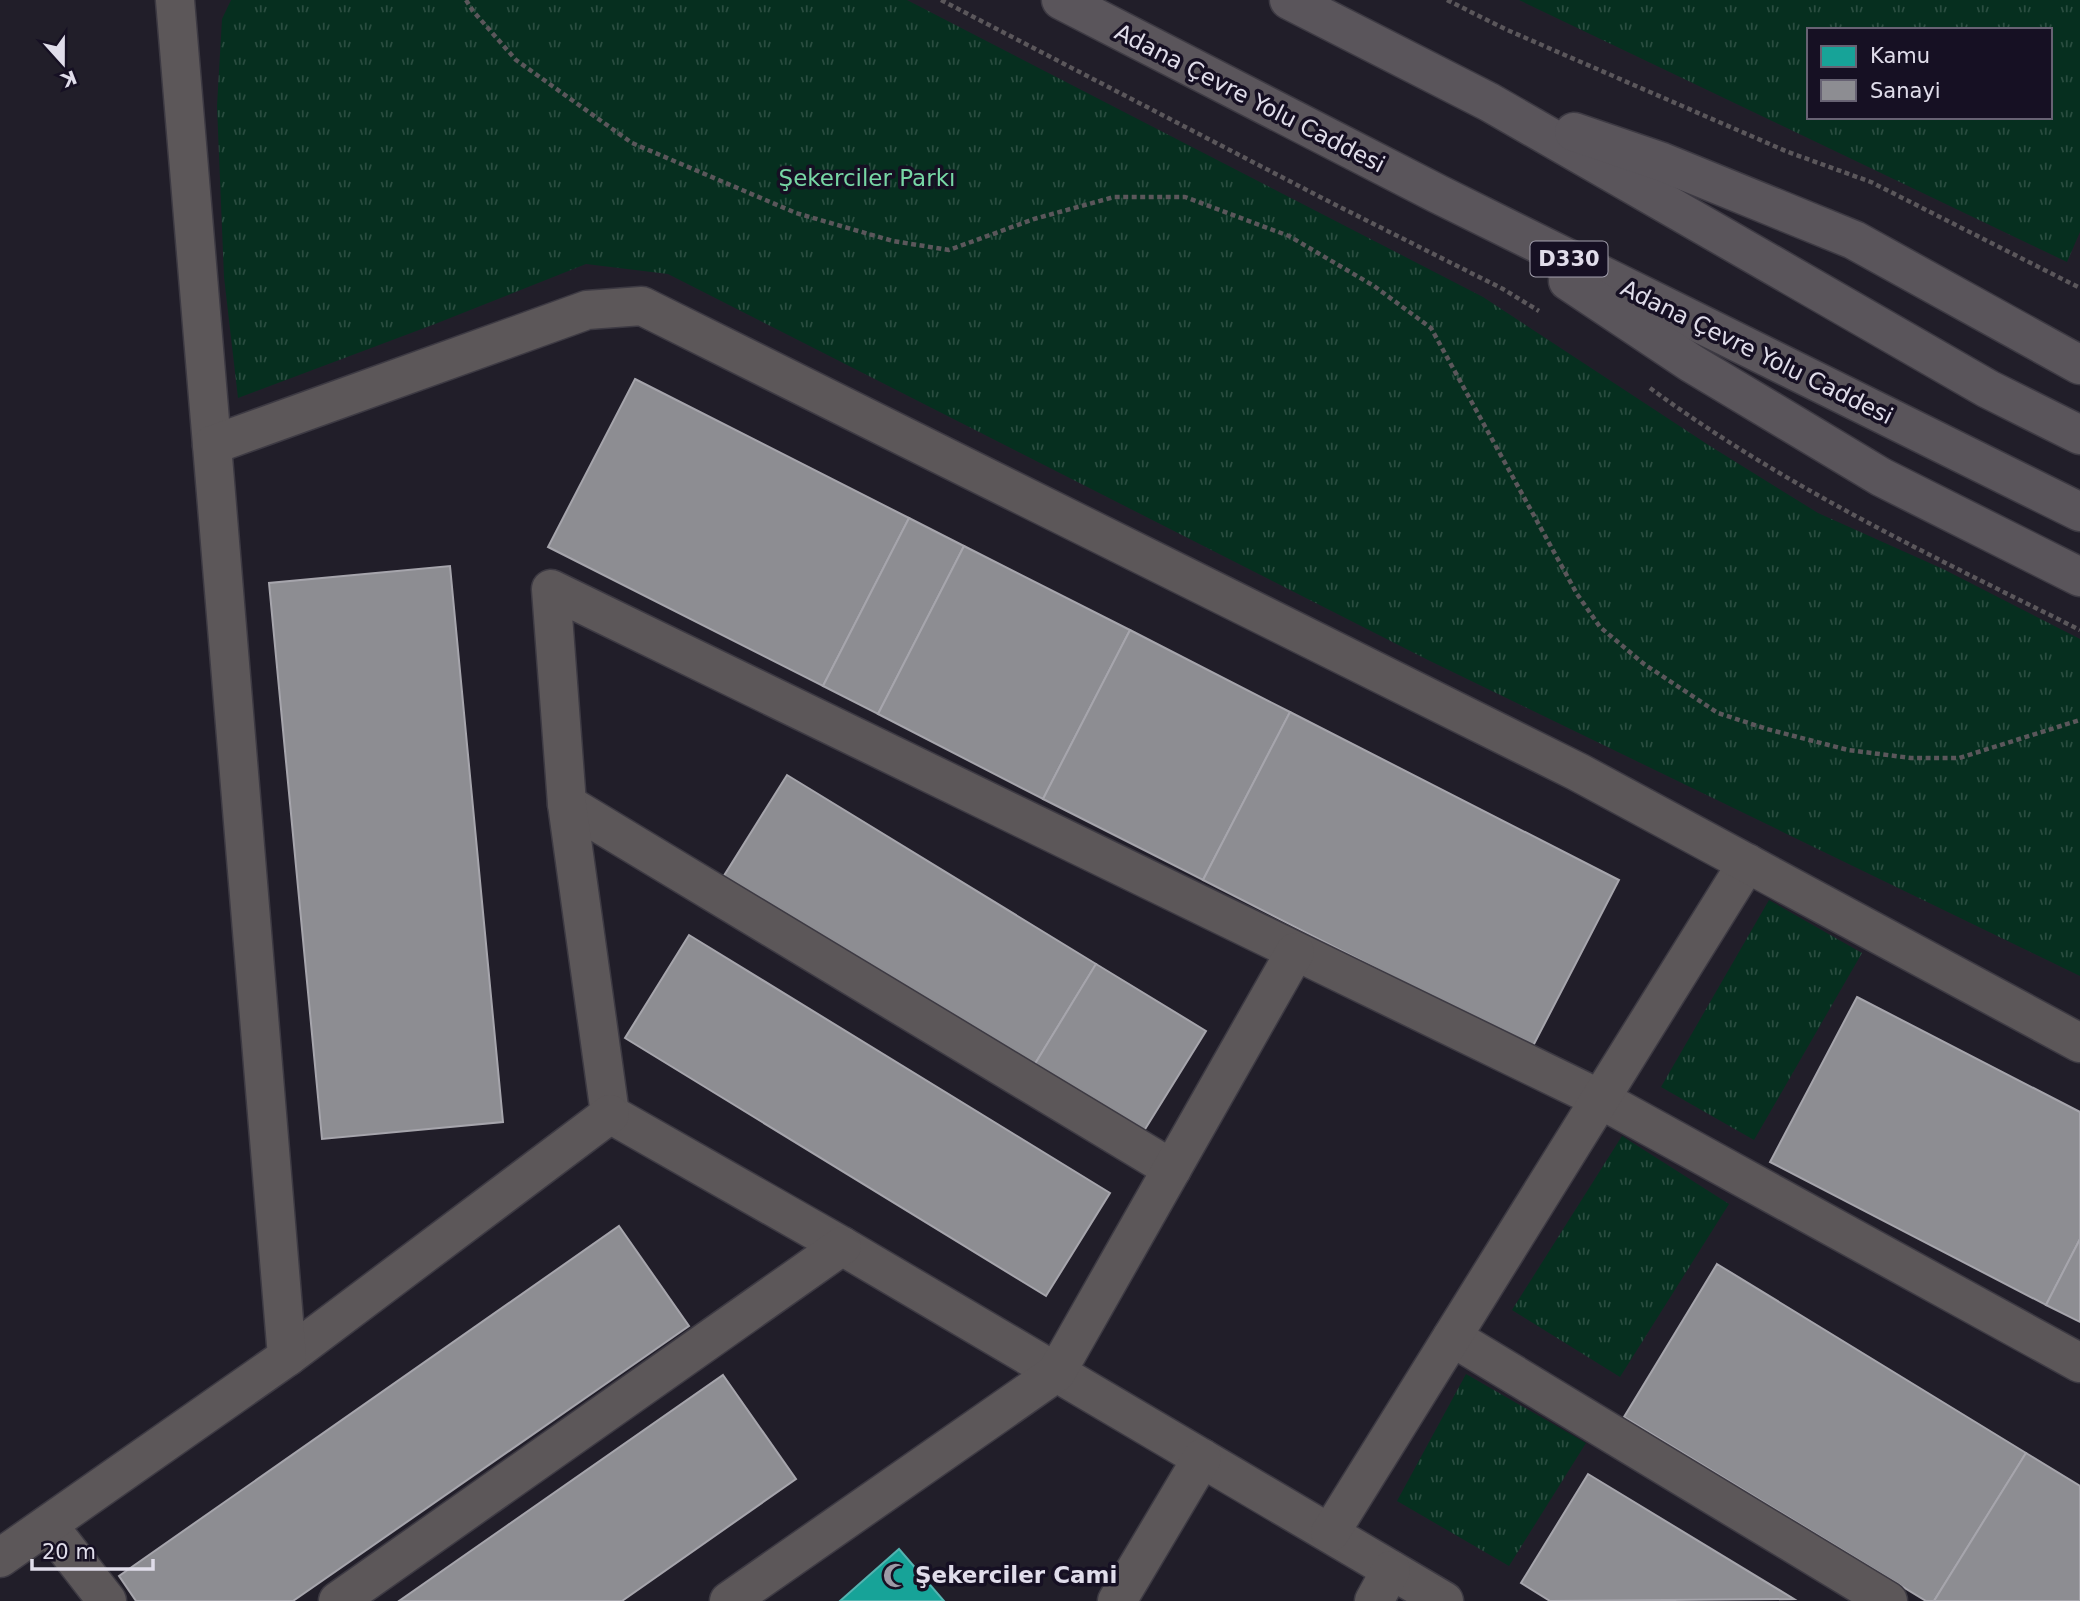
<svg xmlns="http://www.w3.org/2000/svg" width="2080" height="1601" viewBox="0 0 2080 1601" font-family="'DejaVu Sans',sans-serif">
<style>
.grass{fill:url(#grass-tufts);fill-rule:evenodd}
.public{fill:#17a398;stroke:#53b4b1;stroke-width:2}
.industry{fill:#8d8d92;stroke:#a6a5ac;stroke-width:2}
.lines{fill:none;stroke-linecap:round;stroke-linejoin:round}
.street-casing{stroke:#3d3a43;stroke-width:41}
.highway-casing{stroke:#3d3a43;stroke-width:41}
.path{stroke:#5b575b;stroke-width:4.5;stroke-dasharray:5 3.5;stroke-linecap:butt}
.street{stroke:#5c5759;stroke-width:38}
.highway{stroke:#5a555b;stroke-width:38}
.labels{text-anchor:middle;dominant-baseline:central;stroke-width:7;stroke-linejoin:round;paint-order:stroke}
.shield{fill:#161023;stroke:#a3a0ae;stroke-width:2}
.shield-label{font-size:21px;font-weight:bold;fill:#e0ddea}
.street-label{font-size:23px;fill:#e0ddea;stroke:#161023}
.park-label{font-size:23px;fill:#77d7a5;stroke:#161023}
.poi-label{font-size:23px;font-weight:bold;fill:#e0ddea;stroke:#161023;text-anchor:start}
</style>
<defs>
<pattern id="grass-tufts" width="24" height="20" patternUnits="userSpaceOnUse" patternTransform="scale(1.75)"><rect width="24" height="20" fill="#062f1f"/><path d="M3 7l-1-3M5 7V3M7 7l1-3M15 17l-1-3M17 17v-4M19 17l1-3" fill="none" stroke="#2a4d40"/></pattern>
</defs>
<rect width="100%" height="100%" fill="#211e29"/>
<g class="grass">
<path d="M231,0H907L1483,297L1710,446L1818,513L1943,569L2080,639V976L1428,660L668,274L586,264L435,324L238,398L224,277L217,106L222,19Z"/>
<path d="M1519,0H2080V232L2067,262ZM1809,30H2050V117H1809Z"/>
<path d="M1769,900L1862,953L1754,1140L1661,1087Z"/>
<path d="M1622,1136L1729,1204L1620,1377L1512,1310Z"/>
<path d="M1466,1374L1586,1443L1509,1566L1397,1501Z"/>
</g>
<path class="public" d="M899,1549L944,1601H840Z"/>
<g class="industry">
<path d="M635,379L909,518L823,686L548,547Z"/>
<path d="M909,518L964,546L878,714L823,686Z"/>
<path d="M964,546L1130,630L1043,799L878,714Z"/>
<path d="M450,566L503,1122L322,1139L269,583Z"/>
<path d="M1130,630L1290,712L1203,880L1043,799Z"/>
<path d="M1290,712L1619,880L1532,1048L1203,880Z"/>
<path d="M787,775L1096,964L1030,1072L720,882Z"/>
<path d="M689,935L1110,1193L1046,1296L625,1038Z"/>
<path d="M1096,964L1206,1031L1139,1139L1030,1072Z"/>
<path d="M1857,997L2080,1112V1239L2046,1305L1770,1162Z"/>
<path d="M619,1226L689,1326L293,1601H136L119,1576Z"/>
<path d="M2080,1239V1322L2046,1305Z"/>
<path d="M1717,1264L2026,1453L1934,1601H1926L1624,1417Z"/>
<path d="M723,1375L796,1479L622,1601H399Z"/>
<path d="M2026,1453L2080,1486V1601H1934Z"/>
<path d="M1588,1474L1794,1599L1550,1601L1521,1583Z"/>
</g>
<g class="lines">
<defs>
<g id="street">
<path d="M175,0L212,445"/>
<path d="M567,804L1172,1169"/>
<path d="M610,1114L567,804L551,589L1600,1099L2080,1363"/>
<path d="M610,1114L842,1246L1444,1601"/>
<path d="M1452,1337L1888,1601"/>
<path d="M287,1357L610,1114"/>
<path d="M48,1525L107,1601"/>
<path d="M1330,1533L1747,863"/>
<path d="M0,1558L287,1357L212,445L587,310L642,306L1578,772L2080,1043"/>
<path d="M338,1601L842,1246"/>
<path d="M729,1601L1056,1373L1295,952"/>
<path d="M1117,1601L1202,1458"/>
<path d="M1374,1601L1391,1570"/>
</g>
<g id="highway">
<path d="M1061,0L1438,194L2080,512"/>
<path d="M1289,0L1489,102L1988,389L2080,435"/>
<path d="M1574,132L1662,162L1854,240L2080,365"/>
<path d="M1568,281L1691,363L1881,477L2080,577"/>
</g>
</defs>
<use href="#street" class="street-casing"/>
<use href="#highway" class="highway-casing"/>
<g class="path">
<path d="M466,0L473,11L516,60L632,143L796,213L893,241L949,250L1034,219L1114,197H1185L1289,236L1374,286L1431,328L1577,594L1600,627L1644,664L1718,713L1767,729L1848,750L1911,758H1959L2080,720"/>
<path d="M941,0L1324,199L1503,289L1539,311"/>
<path d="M1447,0L1505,29L1788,152L1871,182L2080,288"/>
<path d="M1650,388C1783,486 1932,556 2080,630"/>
</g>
<use href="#street" class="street"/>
<use href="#highway" class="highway"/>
</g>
<defs>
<symbol id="mosque-bare" viewBox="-9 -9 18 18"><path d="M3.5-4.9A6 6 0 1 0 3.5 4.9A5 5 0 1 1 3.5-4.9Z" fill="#9d9aa6" stroke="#161023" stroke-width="2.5" paint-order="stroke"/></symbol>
</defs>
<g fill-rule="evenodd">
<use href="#mosque-bare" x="878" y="1558" width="35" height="35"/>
</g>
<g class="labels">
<rect class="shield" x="1530.5" y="241.5" width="77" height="35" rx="5"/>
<g class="shield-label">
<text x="1569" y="259">D330</text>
</g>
<g class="street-label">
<text transform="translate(1250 98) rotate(27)">Adana Çevre Yolu Caddesi</text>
<text transform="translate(1757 352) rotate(26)">Adana Çevre Yolu Caddesi</text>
</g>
<g class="park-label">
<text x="867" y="178">Şekerciler Parkı</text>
</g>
<g class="poi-label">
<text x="915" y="1575">Şekerciler Cami</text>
</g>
</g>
<rect x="1807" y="28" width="245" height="91" fill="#161023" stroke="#676273" stroke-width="2"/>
<rect x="1821" y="46" width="35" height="21" fill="#17a398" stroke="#676273" stroke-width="2"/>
<text x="1870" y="63" font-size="21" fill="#e0ddea">Kamu</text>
<rect x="1821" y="80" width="35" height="21" fill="#8d8d92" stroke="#676273" stroke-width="2"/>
<text x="1870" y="98" font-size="21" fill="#e0ddea">Sanayi</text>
<g transform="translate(63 63) rotate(159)" stroke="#161023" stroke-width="5" paint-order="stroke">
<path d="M0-5L12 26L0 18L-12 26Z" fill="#e0ddea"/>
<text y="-10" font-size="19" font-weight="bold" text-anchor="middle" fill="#e0ddea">K</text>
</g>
<path d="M32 1559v10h121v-10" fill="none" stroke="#e0ddea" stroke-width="3.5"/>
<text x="42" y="1559" font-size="21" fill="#e0ddea" stroke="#161023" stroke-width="5" paint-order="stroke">20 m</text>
</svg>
